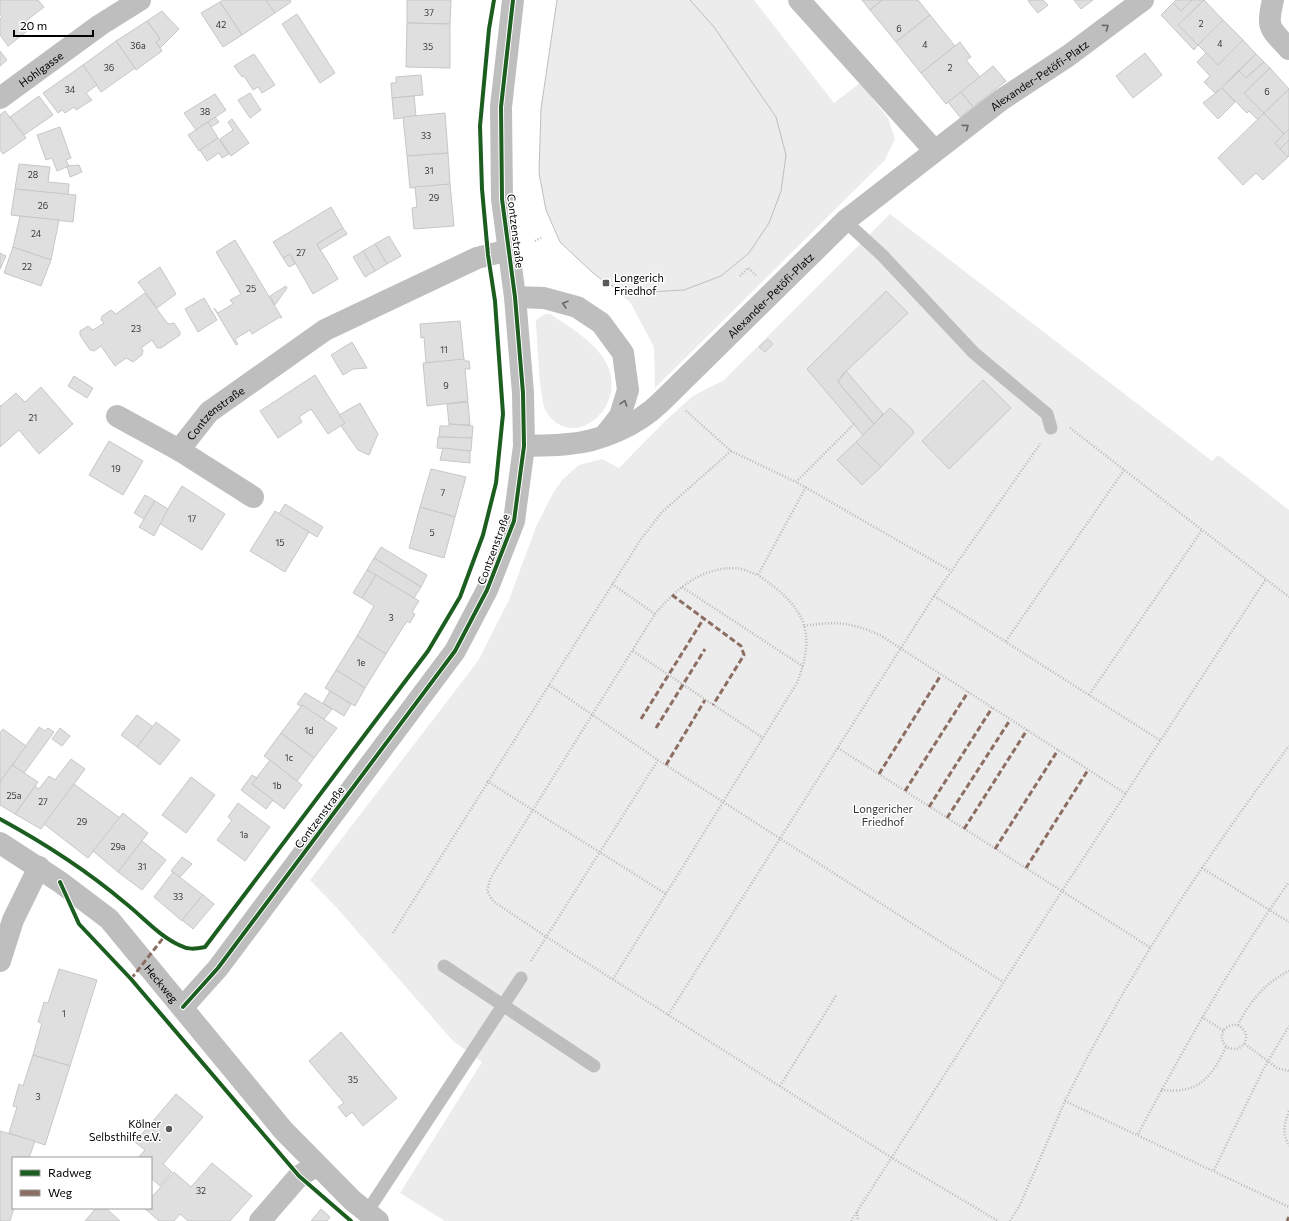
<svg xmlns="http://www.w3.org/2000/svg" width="1289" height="1221" viewBox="0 0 1289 1221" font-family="Commissioner,sans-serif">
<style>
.green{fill:#ececec}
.building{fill:#dfdfdf;stroke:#c7c7c7}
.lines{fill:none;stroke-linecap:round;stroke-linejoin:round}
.path{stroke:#b9b9b9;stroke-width:2.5;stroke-dasharray:1 2;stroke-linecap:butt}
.service{stroke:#bebebe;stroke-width:13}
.minor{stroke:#bebebe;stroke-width:22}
.tertiary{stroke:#bebebe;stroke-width:22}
.tram{stroke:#bebebe;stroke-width:1}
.quiet{stroke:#8d6e63;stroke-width:3;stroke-dasharray:6 3;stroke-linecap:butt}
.cycleway-casing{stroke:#fff;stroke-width:6}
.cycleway{stroke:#1b5e20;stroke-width:4}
.oneway{stroke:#686868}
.poi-dot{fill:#595959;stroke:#fff;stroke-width:1.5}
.labels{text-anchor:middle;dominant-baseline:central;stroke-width:3;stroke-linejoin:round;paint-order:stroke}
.number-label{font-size:9px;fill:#383838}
.street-label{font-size:11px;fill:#000;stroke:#fff}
.poi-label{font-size:11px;fill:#000;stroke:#fff;text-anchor:start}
.park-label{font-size:11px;fill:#333;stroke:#fff}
</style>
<rect width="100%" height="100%" fill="#fff"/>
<g class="green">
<path d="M557,0H754L834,103L860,83L888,118L895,139L885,160L655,388L654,347L630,302L592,272L560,242L546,210L539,173L541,109Z"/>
<path d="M890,214L1212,461L1218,455L1289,510V1221H445L400,1193L482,1062L453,1041L337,908L310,880L478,661L509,600L536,527L553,493L563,479L579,465L602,459L619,468L664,422L693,396L724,380Z"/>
<path d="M545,314H550C568,326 589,338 602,356C636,403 572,456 546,411C539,399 538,344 536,327V320Z"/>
</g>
<g class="building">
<path d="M0,0H38L44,7L26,21L31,28L8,46L0,35V19L2,17L0,14Z"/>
<path d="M223,0H266L275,13L242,35L220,2Z"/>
<path d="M266,0H290L291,2L275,13Z"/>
<path d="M407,0H451L450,24L407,23Z"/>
<path d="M862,0H882L870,10Z"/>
<path d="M882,0H918L930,15L896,42L870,10Z"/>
<path d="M1029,0H1043L1048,5L1038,13L1028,1Z"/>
<path d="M1074,0H1093L1081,9Z"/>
<path d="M1176,0H1192L1181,11L1173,3Z"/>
<path d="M1192,0H1204L1178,25L1198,45L1194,50L1161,15L1173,3L1181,11Z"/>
<path d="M1204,0L1223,20L1198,45L1178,25Z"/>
<path d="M220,2L242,35L223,47L201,13Z"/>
<path d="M162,11L179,29L160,48L156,42L160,39L147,21Z"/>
<path d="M297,14L335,73L320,83L282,24Z"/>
<path d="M930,15L955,46L921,73L896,42Z"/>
<path d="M1223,20L1243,40L1218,65L1198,45Z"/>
<path d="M147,21L160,39L156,42L162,51L136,70L116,41Z"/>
<path d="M407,23L450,24V68L406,67Z"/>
<path d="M1243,40L1256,54L1215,93L1204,82L1210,76L1197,62L1206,53L1218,65Z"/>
<path d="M116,41L135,68L101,92L83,65Z"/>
<path d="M960,42L971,57L966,60L980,77L946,104L921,73Z"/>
<path d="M0,51L7,60L0,66Z"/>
<path d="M1145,53L1162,75L1133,98L1116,76Z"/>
<path d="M254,54L275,85L262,93L258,87L253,90L244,76L242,77L234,66Z"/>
<path d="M1256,54L1264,62L1246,78L1239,71Z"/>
<path d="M1264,62L1270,68L1244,93L1264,113L1258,120L1249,111L1247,113L1222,88L1239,71L1246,78Z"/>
<path d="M83,65L97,85L86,93L92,100L76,110L74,107L65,113L62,110L58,113L43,93Z"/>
<path d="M993,66L1006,81L973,107L961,92Z"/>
<path d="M1270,68L1289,89L1264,113L1244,93Z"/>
<path d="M421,75L423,95L392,98L391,83H396V77Z"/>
<path d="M1222,88L1235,102L1218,119L1203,103Z"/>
<path d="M1289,89V129L1284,134L1264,113Z"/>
<path d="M961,92L973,107L960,117L948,102Z"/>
<path d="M250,93L261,110L250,118L238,100Z"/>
<path d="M215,94L226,110L196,130L184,113Z"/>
<path d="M39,96L53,115L24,135L10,117Z"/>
<path d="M414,96L416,116L394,119L392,98Z"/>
<path d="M5,111L26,138L3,154L0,150V115Z"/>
<path d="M445,113L448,153L407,156L403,117Z"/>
<path d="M1264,113L1284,134L1275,143L1288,157L1263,180L1256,173L1243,185L1218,158Z"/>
<path d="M215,117L219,122L211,127L208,122Z"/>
<path d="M232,119L249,143L231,156L220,139L233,130L228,122Z"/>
<path d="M208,122L218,138L199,151L188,135Z"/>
<path d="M60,127L71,158L66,160L69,166L57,171L52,158L46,160L37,135Z"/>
<path d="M1289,129V140L1280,149L1275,143Z"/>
<path d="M218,138L229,154L222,158L219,153L207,161L200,150Z"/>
<path d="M1289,140V156L1288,157L1280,149Z"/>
<path d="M448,153L450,184L410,188L407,156Z"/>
<path d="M19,164L50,167L48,182L69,184L68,195L15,189Z"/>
<path d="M79,165L82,172L70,177L67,166Z"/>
<path d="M450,184L454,226L414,229L412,208L417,207L415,187Z"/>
<path d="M15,189L76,195L73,222L11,215Z"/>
<path d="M331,207L343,228L317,244L338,279L313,294L290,254L283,258L273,242Z"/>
<path d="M20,216L59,220L51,260L13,247Z"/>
<path d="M343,228L347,234L320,250L317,244Z"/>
<path d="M389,236L401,256L387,264L375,244Z"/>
<path d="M235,240L282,318L280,317L252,334L250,330L235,339L238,344L236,345L214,308L218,313L233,304L230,300L241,294L216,252Z"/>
<path d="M375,244L387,264L375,271L363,251Z"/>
<path d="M13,247L51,260L41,286L4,273Z"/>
<path d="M363,251L375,271L365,277L353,257Z"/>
<path d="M0,253L6,256L0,269Z"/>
<path d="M290,254L295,264L289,267L283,258Z"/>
<path d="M160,267L176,294L157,308L138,282Z"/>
<path d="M286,286L287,288L275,305L270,296Z"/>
<path d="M886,291L908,313L843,374L838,382L874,424L863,435L807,369Z"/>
<path d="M145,293L168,324L174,323L180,332V335L161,348H157L152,340L141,348L143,350L142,355L133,362L126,358L115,366L101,346L94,351L90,350L80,335V331L88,326L93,330L104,323L101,320L102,316L111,310L116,314Z"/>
<path d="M204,298L217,320L198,332L185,309Z"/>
<path d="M460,321L464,360L426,363L424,337L421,338L420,324Z"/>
<path d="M768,339L773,344L765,352L759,347Z"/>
<path d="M352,342L367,368L353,369L343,375L331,355Z"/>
<path d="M464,359L465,361H469L470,369H465L468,401L427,406L423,363Z"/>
<path d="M846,371L883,414L874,424L838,382Z"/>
<path d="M315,375L345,423L328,434L311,409L299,417L302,422L278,438L260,411Z"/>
<path d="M74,376L93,388L87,398L68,386Z"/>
<path d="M983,380L1011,408L949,469L922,441Z"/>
<path d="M41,387L73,424L39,454L19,430L0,447V405L1,406L16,393L25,402Z"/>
<path d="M468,402L470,425L449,424L447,404Z"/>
<path d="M360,403L378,434L369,455L358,450L341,426L345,423L339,415Z"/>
<path d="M890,408L911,428L914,433L881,467L856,442Z"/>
<path d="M449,424L473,426L472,438L439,437L440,426H449Z"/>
<path d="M438,437L472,438L471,451L437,448Z"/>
<path d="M109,441L143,461L123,495L89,475Z"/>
<path d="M856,442L881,467L862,485L837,460Z"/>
<path d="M443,448L470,451V463L440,460Z"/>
<path d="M431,469L466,477L455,517L420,507Z"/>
<path d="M182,486L225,514L202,550L159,523Z"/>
<path d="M145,495L155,501L144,519L134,513Z"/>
<path d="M155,501L168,509L154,536L139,527Z"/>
<path d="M285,504L323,527L317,537L279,514Z"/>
<path d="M420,507L455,517L444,558L409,548Z"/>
<path d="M275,511L309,532L285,572L250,551Z"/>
<path d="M381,547L427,575L421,587L374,558Z"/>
<path d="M374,558L421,587L414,598L367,570Z"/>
<path d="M367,570L376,575L362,598L353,593Z"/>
<path d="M376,575L419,601L412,612L415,614L410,623L407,621L386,654L357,636L374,606L362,598Z"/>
<path d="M357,636L386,654L365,688L336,670Z"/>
<path d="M336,670L365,688L355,706L325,688Z"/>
<path d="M330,691L351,704L344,716L323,703Z"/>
<path d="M305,693L332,709L324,719L297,704Z"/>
<path d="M302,705L337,728L314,758L281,733Z"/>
<path d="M137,715L153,727L137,747L121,735Z"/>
<path d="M156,722L180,740L160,765L137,747Z"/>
<path d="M39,727L45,731L48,728L54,732L24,773L12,765Z"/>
<path d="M60,728L70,736L62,746L52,739Z"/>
<path d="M3,729L26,746L0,782V733Z"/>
<path d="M281,733L314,758L297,781L264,756Z"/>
<path d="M71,759L85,769L41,829L15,814L35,786L39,789L49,776L55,780Z"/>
<path d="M270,760L302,785L284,809L252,784Z"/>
<path d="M12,765L38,782L15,814L0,805V782Z"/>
<path d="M252,775L257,778L252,784L273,800L266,809L241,790Z"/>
<path d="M191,777L215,795L186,833L162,815Z"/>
<path d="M74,784L120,818L88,858L44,824Z"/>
<path d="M238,803L270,827L245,861L217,840L232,820L228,817Z"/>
<path d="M123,813L148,833L118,872L93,851Z"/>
<path d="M142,841L166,860L142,890L118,872Z"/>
<path d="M182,857L192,864L180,877L171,871Z"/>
<path d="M173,872L203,895L182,921L154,897Z"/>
<path d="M203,895L214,904L193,929L182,920Z"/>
<path d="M59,969L97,980L70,1066L33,1055L42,1023L38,1022L44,1002L48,1003Z"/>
<path d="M341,1032L397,1098L363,1126L352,1112L346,1117L338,1107L344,1103L309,1061Z"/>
<path d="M33,1055L70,1066L45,1145L9,1133L17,1107L13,1106L19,1084L23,1086Z"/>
<path d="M176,1094L203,1117L163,1164L172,1172L160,1186L151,1178V1158H138L145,1150L135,1142Z"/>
<path d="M0,1131L35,1141L29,1158H13L14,1208L10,1221H0Z"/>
<path d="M212,1163L252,1196L230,1221H188L180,1214L174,1221H159L144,1208H151V1198L174,1172L191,1187Z"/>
<path d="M96,1208H106L120,1221H85Z"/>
<path d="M321,1209L330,1217L327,1221H311Z"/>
</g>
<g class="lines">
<g class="path">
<path d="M535,241L541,238"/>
<path d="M740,276L748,268L756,275"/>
<path d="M686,411L731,451L796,482"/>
<path d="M854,424L796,482L951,571"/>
<path d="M1070,428L1289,597"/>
<path d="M806,487L758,575C751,573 744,569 737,568C701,567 677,588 655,614L491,877L487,891L493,901L545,936L892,1158L998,1221"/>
<path d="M612,584L655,614"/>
<path d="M682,587L804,667"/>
<path d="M934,596L1161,741"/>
<path d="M804,626C837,621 849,622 880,635L1126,794"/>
<path d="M1006,641L1124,470"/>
<path d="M633,651L763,738"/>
<path d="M549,685L658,760L1003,982"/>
<path d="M1089,695L1202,530"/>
<path d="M838,748L1151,948"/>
<path d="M487,781L666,894"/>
<path d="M1202,868L1289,922"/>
<path d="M393,933L641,539L662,512L731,451"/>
<path d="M531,961L658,760"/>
<path d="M613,979L797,683C818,629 803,606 758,575"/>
<path d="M668,1015L934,596L1040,444"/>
<path d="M1202,1017L1224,1031"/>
<circle cx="1234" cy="1037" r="12"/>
<path d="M1238,1025C1249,1002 1266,982 1289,971"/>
<path d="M1245,1044L1277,1068L1289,1071"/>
<path d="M780,1086L837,994"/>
<path d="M1161,1090C1199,1094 1211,1078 1226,1047"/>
<path d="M1065,1101C1127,976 1205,858 1289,746"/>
<path d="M1289,1111C1284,1125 1282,1133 1289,1146"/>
<path d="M1138,1134C1184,1048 1232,962 1289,882"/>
<path d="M1214,1170L1264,1068L1289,1026"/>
<path d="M857,1212L858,1221"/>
<path d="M851,1221L1062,891L1266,579"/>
<path d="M1010,1221L1020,1205L1065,1101L1289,1207"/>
</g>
<g class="service">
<path d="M845,221L882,255L974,353L1047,414L1051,428"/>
<path d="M444,966L594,1066"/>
<path d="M367,1212L521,978"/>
</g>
<g class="minor">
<path d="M799,0L934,150"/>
<path d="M1273,0C1266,29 1270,28 1289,49"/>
<path id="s1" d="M0,98L100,25L140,0"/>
<path d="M515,297L544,298L577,307L601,323L623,353L628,390L620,416L605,435"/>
<path id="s2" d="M117,416L179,450L209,412L325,330L477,258L509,250"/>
<path id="s3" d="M524,446C539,445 554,446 568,444C600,442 637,425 660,403L845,221L1001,100L1068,56L1143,0"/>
<path d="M179,450L253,497"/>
<path d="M0,961L13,920L39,867"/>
<path d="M183,1007L218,968L455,651L487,590L514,521L524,446L523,393L515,297L502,199L501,107L513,0"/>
<path d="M260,1221L299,1176L316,1166"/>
</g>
<path class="tertiary" id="s4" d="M0,843L60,882L109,919L283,1130L352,1200L378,1221"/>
<path class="tram" d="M557,0L541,109L539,173L546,210L560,242L592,272L606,283L630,293L684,290L721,276L749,253L769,223L781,191L786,155L776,117L714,27L690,0"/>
<g class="quiet">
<path d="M672,595L741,646L744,655L713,705"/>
<path d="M641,719L704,618"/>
<path d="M656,728L705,649"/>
<path d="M666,765L705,700"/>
<path d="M879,774L941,675"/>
<path d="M905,791L968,692"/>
<path d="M929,807L992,708"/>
<path d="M947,818L1010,720"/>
<path d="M964,829L1027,730"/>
<path d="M995,849L1058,750"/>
<path d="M1026,868L1088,770"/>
<path d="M131,979L164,937"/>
<path d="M1287,1221L1289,1217"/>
</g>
<defs>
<g id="cycleway">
<path d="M0,819C44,843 86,870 124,902C142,916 158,935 179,945C188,950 195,949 205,947L428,651L460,597L483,535L496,483L503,414L495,301L488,255L482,189L480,126L489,29L494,0"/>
<path d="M60,882L79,924L131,979L299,1176L351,1221"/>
<path d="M183,1007L218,968L455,651L487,590L514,521L524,446L523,393L515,297L502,199L501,107L513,0"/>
</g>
</defs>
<use href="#cycleway" class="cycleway-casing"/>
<use href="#cycleway" class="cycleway"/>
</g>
<defs><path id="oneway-chevron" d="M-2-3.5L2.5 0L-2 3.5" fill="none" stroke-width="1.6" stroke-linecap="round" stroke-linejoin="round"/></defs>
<g class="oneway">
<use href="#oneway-chevron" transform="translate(1106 27) rotate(-36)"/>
<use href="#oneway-chevron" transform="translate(966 127) rotate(-37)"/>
<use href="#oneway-chevron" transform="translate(565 304) rotate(-164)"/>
<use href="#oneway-chevron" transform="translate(624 403) rotate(-72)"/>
</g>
<g class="poi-dot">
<rect x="602" y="279" width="8" height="8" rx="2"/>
<circle cx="169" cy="1129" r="4"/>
</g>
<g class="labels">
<g class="number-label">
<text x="429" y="12">37</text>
<text x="1201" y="23">2</text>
<text x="221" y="24">42</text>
<text x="899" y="28">6</text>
<text x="1220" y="43">4</text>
<text x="925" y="44">4</text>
<text x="138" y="45">36a</text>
<text x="428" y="46">35</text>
<text x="109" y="67">36</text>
<text x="950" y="67">2</text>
<text x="70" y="89">34</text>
<text x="1267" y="91">6</text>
<text x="205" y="111">38</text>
<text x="426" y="135">33</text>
<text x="429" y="170">31</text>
<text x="33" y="174">28</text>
<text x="434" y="197">29</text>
<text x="43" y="205">26</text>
<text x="36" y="233">24</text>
<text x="301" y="252">27</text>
<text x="27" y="266">22</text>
<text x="251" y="288">25</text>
<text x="136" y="328">23</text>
<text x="444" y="349">11</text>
<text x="446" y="385">9</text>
<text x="33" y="417">21</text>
<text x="116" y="468">19</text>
<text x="443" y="492">7</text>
<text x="192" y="518">17</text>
<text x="432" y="532">5</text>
<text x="280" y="542">15</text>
<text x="391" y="617">3</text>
<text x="361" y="662">1e</text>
<text x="309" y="730">1d</text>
<text x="289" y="757">1c</text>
<text x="277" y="785">1b</text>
<text x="14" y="795">25a</text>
<text x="43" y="801">27</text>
<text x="82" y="821">29</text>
<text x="244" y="834">1a</text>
<text x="118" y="846">29a</text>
<text x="142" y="866">31</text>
<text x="178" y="896">33</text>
<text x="64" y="1013">1</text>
<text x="353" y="1079">35</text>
<text x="38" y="1096">3</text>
<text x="201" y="1190">32</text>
</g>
<g class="street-label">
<text stroke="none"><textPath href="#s1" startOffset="50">Hohlgasse</textPath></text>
<text stroke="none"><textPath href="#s3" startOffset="649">Alexander-Petöfi-Platz</textPath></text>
<text transform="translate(516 231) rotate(83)">Contzenstraße</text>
<text stroke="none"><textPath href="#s3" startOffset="301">Alexander-Petöfi-Platz</textPath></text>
<text stroke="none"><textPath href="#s2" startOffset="123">Contzenstraße</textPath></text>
<text transform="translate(493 549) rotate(-70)">Contzenstraße</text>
<text transform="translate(319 817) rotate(-53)">Contzenstraße</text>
<text stroke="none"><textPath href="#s4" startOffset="216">Heckweg</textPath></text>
</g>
<g class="poi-label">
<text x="614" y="277">Longerich<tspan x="614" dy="13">Friedhof</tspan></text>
<text x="161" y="1123" text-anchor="end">Kölner<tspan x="161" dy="13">Selbsthilfe e.V.</tspan></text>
</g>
<g class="park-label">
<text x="883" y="808">Longericher<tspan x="883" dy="13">Friedhof</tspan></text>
</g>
</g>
<rect x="12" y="1157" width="140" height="52" fill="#ffffff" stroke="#999999"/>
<rect x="20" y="1170" width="20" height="6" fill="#1b5e20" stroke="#999999"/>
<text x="48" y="1177" font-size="12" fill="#000000">Radweg</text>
<rect x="20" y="1190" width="20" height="6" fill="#8d6e63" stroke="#999999"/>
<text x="48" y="1197" font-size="12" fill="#000000">Weg</text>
<path d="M14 30v6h79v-6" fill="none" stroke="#000000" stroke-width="2"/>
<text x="20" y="30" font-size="12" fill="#000000" stroke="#ffffff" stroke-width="3" paint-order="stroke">20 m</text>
</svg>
